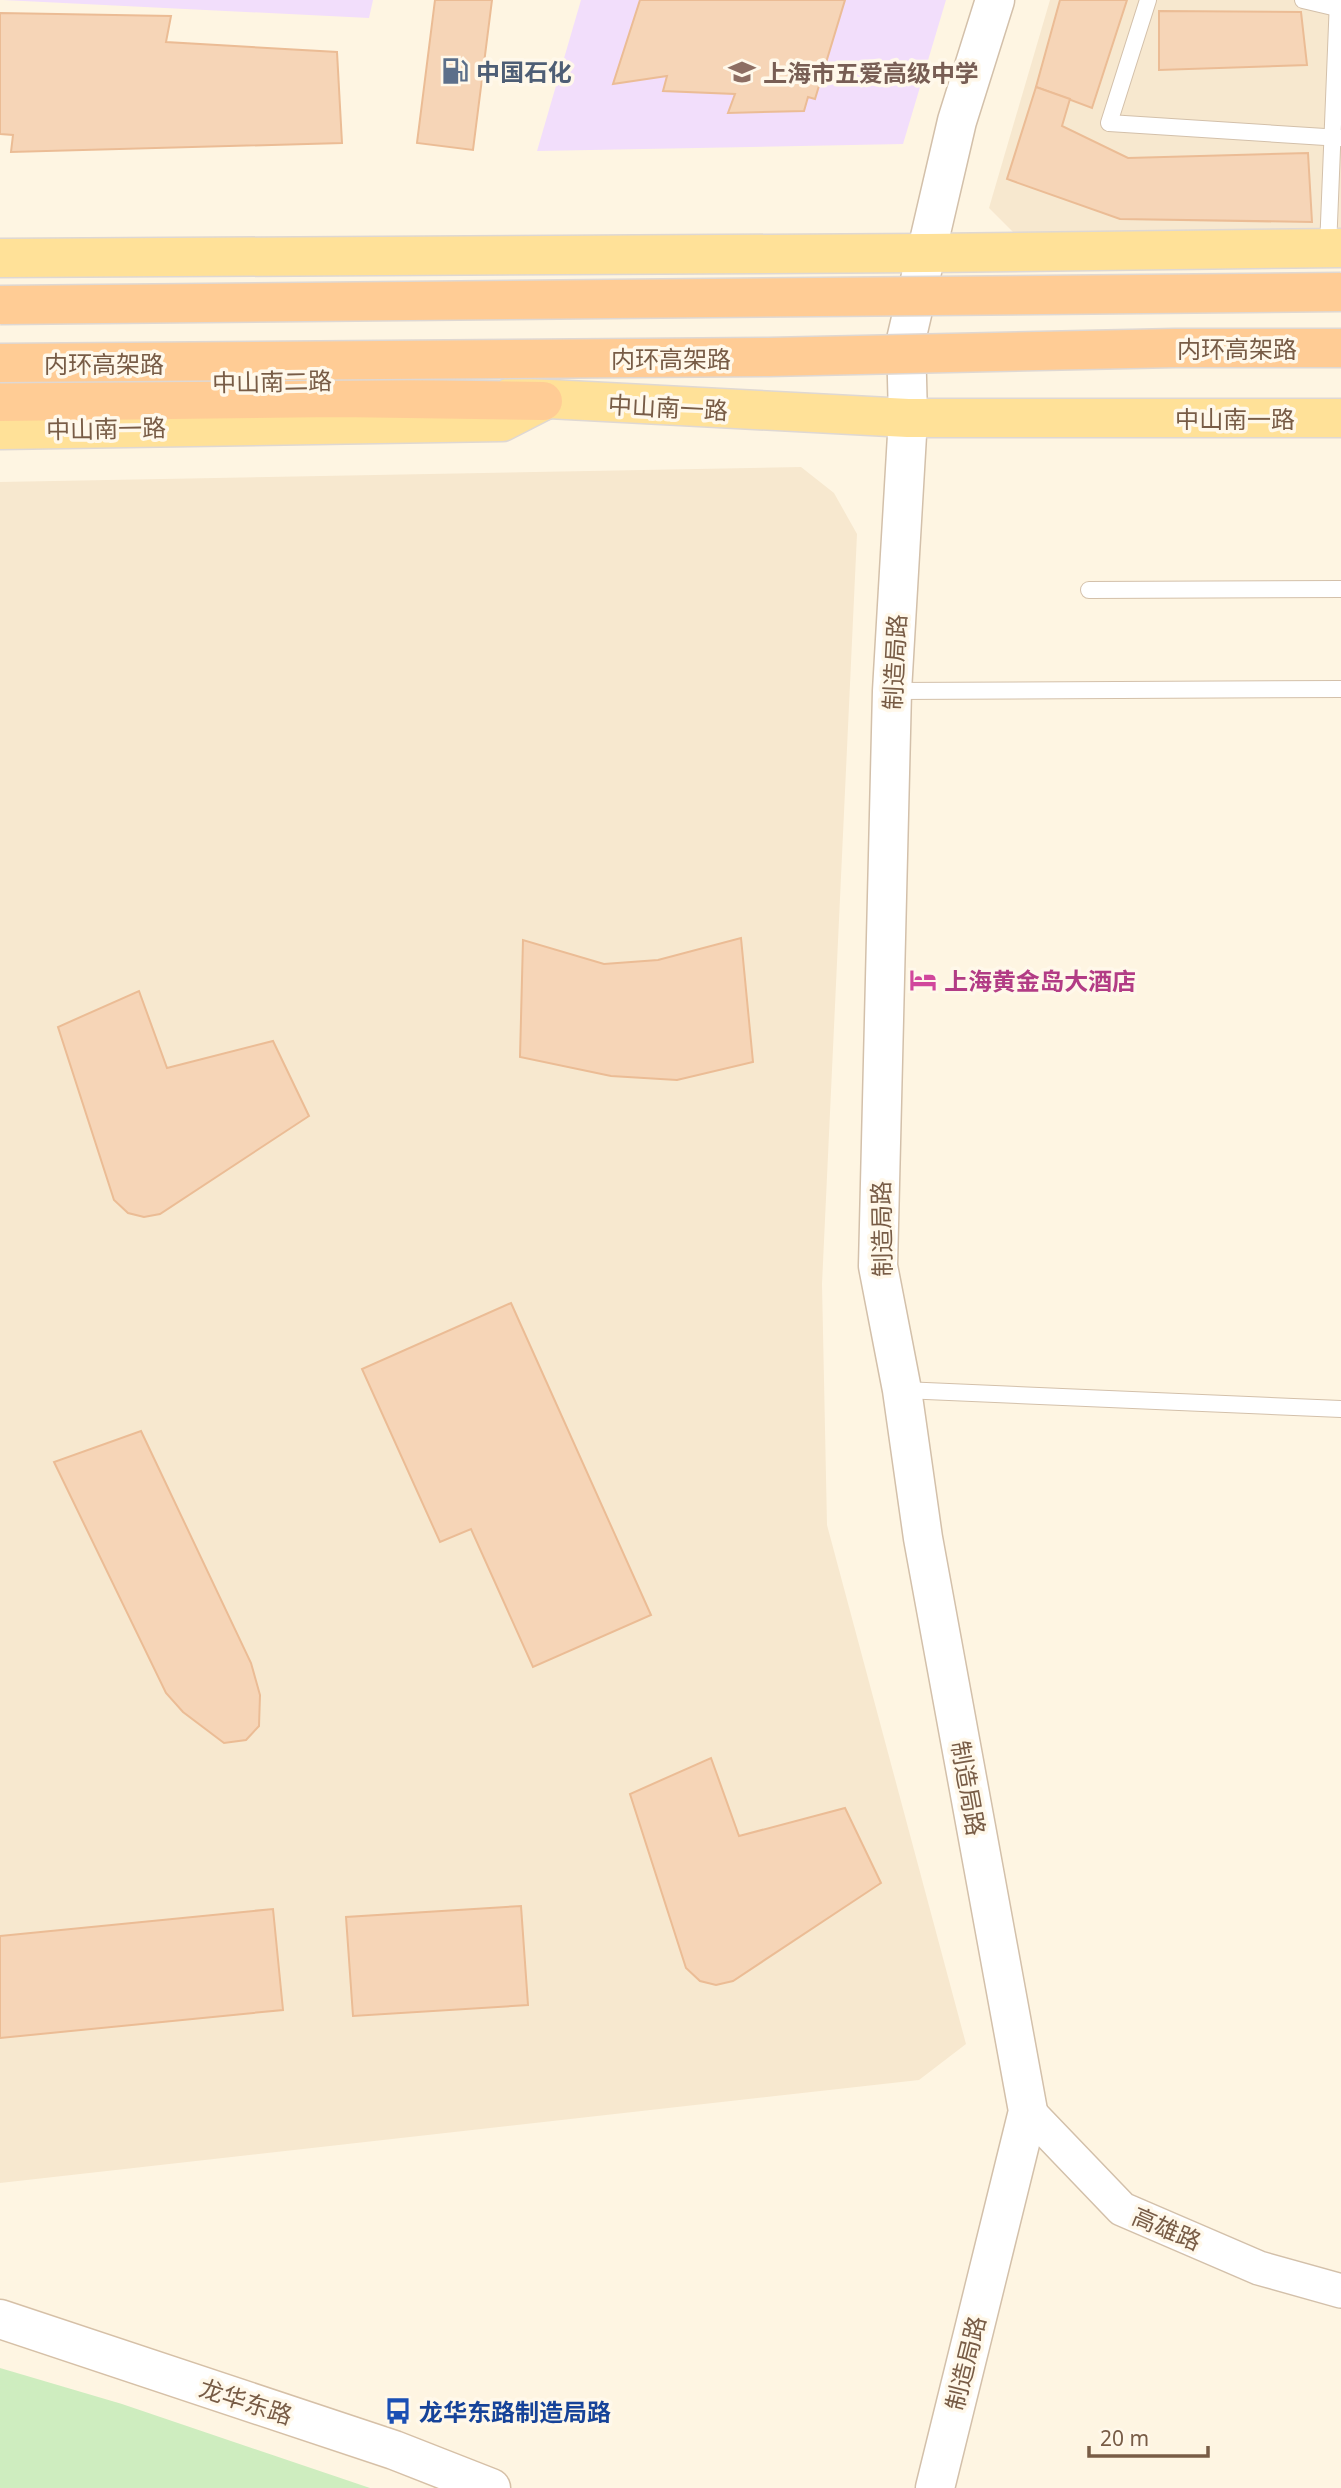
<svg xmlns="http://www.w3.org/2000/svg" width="1341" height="2488" viewBox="0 0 1341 2488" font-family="'Noto Sans','Noto Sans SC',sans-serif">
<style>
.residential{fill:#f7e8cf}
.education{fill:#f2defb}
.green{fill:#ceedbf}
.building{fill:#f6d5b7;stroke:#ebbc95;stroke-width:2}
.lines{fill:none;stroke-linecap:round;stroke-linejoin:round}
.service-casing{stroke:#d3c0aa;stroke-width:18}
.minor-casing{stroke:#d3c0aa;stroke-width:36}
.tertiary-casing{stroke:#d3c0aa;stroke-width:41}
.secondary-casing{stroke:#d6c0a7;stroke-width:41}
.primary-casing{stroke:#dfd8d3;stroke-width:41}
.trunk-casing{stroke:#dfd8d3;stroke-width:41}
.service{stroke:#fff;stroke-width:16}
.minor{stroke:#fff;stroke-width:33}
.tertiary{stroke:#fff;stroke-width:38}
.secondary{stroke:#fff;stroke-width:38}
.primary{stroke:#ffe198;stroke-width:38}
.trunk{stroke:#ffcc95;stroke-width:38}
.trunk-bridge-casing{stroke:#dfd8d3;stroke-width:41;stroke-linecap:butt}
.trunk-bridge{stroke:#ffcc95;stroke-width:38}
.labels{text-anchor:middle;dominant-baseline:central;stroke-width:7;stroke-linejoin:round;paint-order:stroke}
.service-label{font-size:24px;font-weight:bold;fill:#4e5e75;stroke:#fff8ea;text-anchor:start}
.education-label{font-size:24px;font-weight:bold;fill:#785e54;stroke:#fff8ea;text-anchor:start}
.street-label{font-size:24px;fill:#785c46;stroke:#fff8ea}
.hotel-label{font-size:24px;font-weight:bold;fill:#b23c85;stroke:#fff8ea;text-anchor:start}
.transit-label{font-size:24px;font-weight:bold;fill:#164399;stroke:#fff8ea;text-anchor:start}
</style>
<rect width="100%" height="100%" fill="#fef5e2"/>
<g class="residential">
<path d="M1050,0H1341V229L1014,233L989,208Z"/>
<path d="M801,467L834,493L857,534L822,1284L827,1525L966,2044L919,2080L0,2183V482Z"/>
</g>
<g class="education">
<path d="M3,0H373L369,18Z"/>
<path d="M581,0H946L903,144L537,151Z"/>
</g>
<path class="green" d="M0,2368L122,2404L370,2488H0Z"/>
<g class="building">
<path d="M435,0H492L473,150L417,143Z"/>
<path d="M640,0H845L815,99L808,97L804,111L728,113L735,94L663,91L667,76L613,84Z"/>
<path d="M1060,0H1127L1092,108L1036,87Z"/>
<path d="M1159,11L1301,12L1307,65L1159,70Z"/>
<path d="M0,13L171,16L166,42L337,52L342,143L11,152L13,135L0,134Z"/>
<path d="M1036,87L1070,99L1062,126L1128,158L1308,153L1312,222L1120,219L1007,179Z"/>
<path d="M741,938L753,1062L677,1080L611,1076L520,1057L523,940L604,964L658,960Z"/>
<path d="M139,991L167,1068L273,1041L309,1116L160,1214L144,1217L128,1213L114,1200L58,1027Z"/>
<path d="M511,1303L651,1615L533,1667L471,1529L440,1542L362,1369Z"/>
<path d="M141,1431L251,1663L260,1695L259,1726L246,1740L224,1743L183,1712L166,1693L54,1462Z"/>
<path d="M711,1758L739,1836L845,1808L881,1883L733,1981L716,1985L700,1981L686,1968L630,1794Z"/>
<path d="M521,1906L528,2005L353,2016L346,1917Z"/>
<path d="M273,1909L283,2010L0,2038V1936Z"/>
</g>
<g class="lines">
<defs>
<g id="service">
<path d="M1148,0L1109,123L1341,138"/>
<path d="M1303,0L1337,8"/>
<path d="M1328,248L1338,0"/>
<path d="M1089,590L1341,589"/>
<path d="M892,691L1341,689"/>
<path d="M903,1390L1341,1409"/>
</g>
<path id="minor" d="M1028,2111L1122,2209L1259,2268L1341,2291"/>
<path id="tertiary" d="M935,2488L1028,2111L923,1538L902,1390L878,1266L892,691L908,418L906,340L957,121L995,0"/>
<path id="secondary" d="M0,2319L394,2450L491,2488"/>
<g id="primary">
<path d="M0,258L926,253L1341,248"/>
<path d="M511,397L908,418H1341"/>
<path d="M0,430L502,422L543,401"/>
</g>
<path id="trunk" d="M0,402L338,398L543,401"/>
</defs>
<use href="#service" class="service-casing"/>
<use href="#minor" class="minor-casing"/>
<use href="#tertiary" class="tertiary-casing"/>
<use href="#secondary" class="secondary-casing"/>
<use href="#primary" class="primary-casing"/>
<use href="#trunk" class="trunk-casing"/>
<use href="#service" class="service"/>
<use href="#minor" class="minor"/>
<use href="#tertiary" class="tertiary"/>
<use href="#secondary" class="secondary"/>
<use href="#primary" class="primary"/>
<use href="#trunk" class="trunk"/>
<defs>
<g id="trunk-bridge">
<path d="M0,305L1341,292"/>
<path d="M0,363L768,357L1175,348H1341"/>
</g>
</defs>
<use href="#trunk-bridge" class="trunk-bridge-casing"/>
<use href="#trunk-bridge" class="trunk-bridge"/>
</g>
<defs>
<symbol id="fuel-bare" viewBox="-9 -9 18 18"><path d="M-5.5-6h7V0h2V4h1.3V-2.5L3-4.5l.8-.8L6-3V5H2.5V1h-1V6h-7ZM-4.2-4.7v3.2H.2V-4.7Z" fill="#5c6f8a" stroke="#fff8ea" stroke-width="2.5" paint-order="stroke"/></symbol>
<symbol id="school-bare" viewBox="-9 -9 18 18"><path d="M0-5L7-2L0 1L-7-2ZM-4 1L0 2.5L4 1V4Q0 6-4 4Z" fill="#8d6e63" stroke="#fff8ea" stroke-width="2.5" paint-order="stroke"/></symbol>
<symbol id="hotel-bare" viewBox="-9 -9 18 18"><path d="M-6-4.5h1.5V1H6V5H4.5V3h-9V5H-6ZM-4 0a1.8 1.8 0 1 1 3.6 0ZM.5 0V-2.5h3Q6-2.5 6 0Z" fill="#d1479c" stroke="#fff8ea" stroke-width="2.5" paint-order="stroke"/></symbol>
<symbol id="bus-bare" viewBox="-9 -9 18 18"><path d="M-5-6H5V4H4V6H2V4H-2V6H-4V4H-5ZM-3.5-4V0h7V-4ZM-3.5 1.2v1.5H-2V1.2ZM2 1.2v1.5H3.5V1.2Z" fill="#1a4fb4" stroke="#fff8ea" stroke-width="2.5" paint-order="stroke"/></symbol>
</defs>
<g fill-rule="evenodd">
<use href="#fuel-bare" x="436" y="52" width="38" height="38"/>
<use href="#school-bare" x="723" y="53" width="38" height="38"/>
<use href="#hotel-bare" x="904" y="961" width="38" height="38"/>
<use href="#bus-bare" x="379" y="2392" width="38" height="38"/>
</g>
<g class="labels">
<g class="service-label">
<text x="476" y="71">中国石化</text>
</g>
<g class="education-label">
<text x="763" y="72">上海市五爱高级中学</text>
</g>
<g class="street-label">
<text x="1237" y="348">内环高架路</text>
<text x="671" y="358">内环高架路</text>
<text x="104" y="363">内环高架路</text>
<text transform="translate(272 381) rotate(-1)">中山南二路</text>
<text transform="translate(668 407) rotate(3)">中山南一路</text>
<text x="1235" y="418">中山南一路</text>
<text transform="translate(106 428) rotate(-1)">中山南一路</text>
<text transform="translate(894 662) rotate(-87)">制造局路</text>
<text transform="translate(881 1229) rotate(-91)">制造局路</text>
<text transform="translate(969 1788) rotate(80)">制造局路</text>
<text transform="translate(1167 2228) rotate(23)">高雄路</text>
<text transform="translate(965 2363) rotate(-76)">制造局路</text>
<text transform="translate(246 2401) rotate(18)">龙华东路</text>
</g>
<g class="hotel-label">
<text x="944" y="980">上海黄金岛大酒店</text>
</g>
<g class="transit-label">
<text x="419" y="2411">龙华东路制造局路</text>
</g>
</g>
<path d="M1089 2446v10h119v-10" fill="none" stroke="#785c46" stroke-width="3.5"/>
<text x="1100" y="2446" font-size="21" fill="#785c46" stroke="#fff8ea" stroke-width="5" paint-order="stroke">20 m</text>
</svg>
